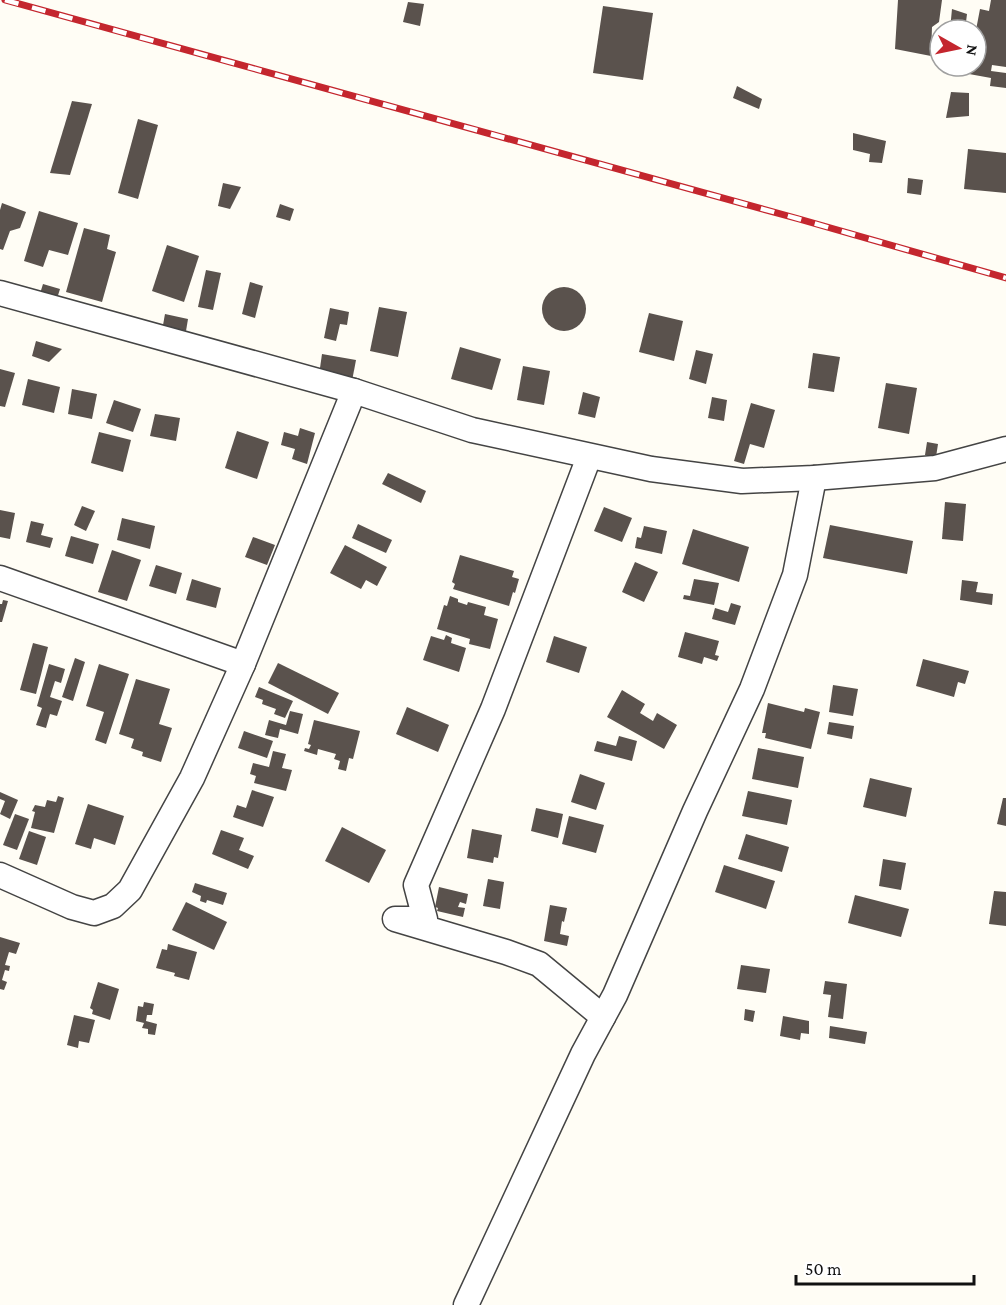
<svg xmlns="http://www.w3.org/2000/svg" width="1006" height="1305" viewBox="0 0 1006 1305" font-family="'Crimson Pro',serif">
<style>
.building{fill:#5a524d}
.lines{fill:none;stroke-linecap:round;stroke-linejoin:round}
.minor-casing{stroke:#444;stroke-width:27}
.minor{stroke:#fff;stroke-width:24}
.rail-casing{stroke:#c4262e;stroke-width:7}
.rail{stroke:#fff;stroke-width:4.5;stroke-dasharray:14;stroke-linecap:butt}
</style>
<rect width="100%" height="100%" fill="#fffdf5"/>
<g class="building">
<path d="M898,0H942L939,22L932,27L931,56L895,49Z"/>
<path d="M991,0H1006V67L992,65L991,71L1006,73V88L990,86L991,78L969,74L970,66H976V30L980,9L989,11Z"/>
<path d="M408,2L424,4L420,26L403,22Z"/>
<path d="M603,6L653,13L643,80L593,73Z"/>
<path d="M952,9L967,14L965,30H950Z"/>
<path d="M946,66H961V71L946,70Z"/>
<path d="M737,86L762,99L759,109L733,98Z"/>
<path d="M951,92L969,93V116L946,118Z"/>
<path d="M72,101L92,104L70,175L50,173Z"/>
<path d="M138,119L158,125L138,199L118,193Z"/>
<path d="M853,133L886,141L882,163L869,162L870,154L853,150Z"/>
<path d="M968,149L1006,153V193L964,189Z"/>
<path d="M908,178L923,180L921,195L907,193Z"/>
<path d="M223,183L241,187L230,209L218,206Z"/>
<path d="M2,203L26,212L20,228L10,231L3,250L0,249V210Z"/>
<path d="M280,204L294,209L290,221L276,217Z"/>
<path d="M39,211L78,223L68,255L49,250L43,267L24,261Z"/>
<path d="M84,228L110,235L107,249L116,252L102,302L66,292Z"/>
<path d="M167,245L199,256L184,302L152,291Z"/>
<path d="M206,270L221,273L213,310L198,307Z"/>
<path d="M250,282L263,286L255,318L242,314Z"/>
<path d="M43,284L60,289L55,305L38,300Z"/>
<circle cx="564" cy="309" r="22"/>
<path d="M379,307L407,312L398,357L370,351Z"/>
<path d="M330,308L349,312L347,325L340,324L336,341L324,338Z"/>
<path d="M649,313L683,321L674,361L639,352Z"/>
<path d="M165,314L188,319L186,331L163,325Z"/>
<path d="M36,341L62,349L49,362L32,356Z"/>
<path d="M460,347L501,359L492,390L451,379Z"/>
<path d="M696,350L713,354L706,384L689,379Z"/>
<path d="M813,353L840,357L834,392L808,388Z"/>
<path d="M322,354L356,360L352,381L319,375Z"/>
<path d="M523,366L550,371L544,405L517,400Z"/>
<path d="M0,369L15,373L5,407L0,406Z"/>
<path d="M28,379L60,387L54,413L22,405Z"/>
<path d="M886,383L917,388L909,434L878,428Z"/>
<path d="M72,389L97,394L92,419L68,414Z"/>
<path d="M583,392L600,397L595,418L578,414Z"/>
<path d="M712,397L727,400L724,421L708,418Z"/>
<path d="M114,400L141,409L133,432L106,423Z"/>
<path d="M751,403L775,410L764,448L750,444L744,464L734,461Z"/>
<path d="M155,414L180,418L176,441L150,436Z"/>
<path d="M300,428L315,433L307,464L292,459L295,449L281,445L284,432L298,436Z"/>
<path d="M237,431L269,442L257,479L225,468Z"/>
<path d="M99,432L131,440L123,472L91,463Z"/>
<path d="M927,442L938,444L936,457L925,455Z"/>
<path d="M388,473L426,491L421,503L382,484Z"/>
<path d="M945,502L966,504L963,541L942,539Z"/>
<path d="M82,506L95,511L86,531L74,525Z"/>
<path d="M604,507L632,518L622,542L594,531Z"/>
<path d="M0,510L15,513L10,539L0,537Z"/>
<path d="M122,518L155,526L150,549L117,540Z"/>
<path d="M31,521L44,524L41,535L53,538L50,548L26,542Z"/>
<path d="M358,524L392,540L386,553L352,538Z"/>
<path d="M830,525L913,541L907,574L823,558Z"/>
<path d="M644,526L667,531L662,554L635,548L637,537L641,538Z"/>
<path d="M693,529L749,547L739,582L682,564Z"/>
<path d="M71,536L99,544L93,564L65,556Z"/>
<path d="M253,537L275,545L267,565L245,557Z"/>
<path d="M345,545L387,567L377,586L366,580L361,589L330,573Z"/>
<path d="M112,550L141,560L127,601L98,592Z"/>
<path d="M460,555L514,571L512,577L519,579L515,593L513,592L509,606L453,589L455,584L452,582Z"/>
<path d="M635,562L658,572L644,602L622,592Z"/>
<path d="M156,565L182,573L176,594L149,586Z"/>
<path d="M192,579L221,588L216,608L186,600Z"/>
<path d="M694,579L719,583L714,605L683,599L684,595L690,596Z"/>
<path d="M962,580L978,582L976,592L993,594L992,605L960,600Z"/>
<path d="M450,596L458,599V602L467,605L468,602L486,607L484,615L498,619L490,649L469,644L470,639L437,629L444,605L447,606Z"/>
<path d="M3,600L8,601L2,622H0V604H2Z"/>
<path d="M731,603L741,606L735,625L712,619L715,608L728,612Z"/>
<path d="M685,632L719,641L715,655L719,656L717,661L704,657L702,664L678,657Z"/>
<path d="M446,635L452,638L451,643L466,648L459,672L423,660L431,636L444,640Z"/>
<path d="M554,636L587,647L579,673L546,662Z"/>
<path d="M33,643L48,647L36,694L20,690Z"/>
<path d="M75,658L85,662L73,701L62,697Z"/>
<path d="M923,659L969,671L965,684L958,682L954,697L916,686Z"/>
<path d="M278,663L339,693L328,714L268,683Z"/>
<path d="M49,664L65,669L61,683L55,681L50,697L62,701L57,716L50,714L46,728L36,725L42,708L37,706Z"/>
<path d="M99,664L129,674L106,744L95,740L104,712L86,706Z"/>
<path d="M136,679L170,689L159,724L172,728L161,762L142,756L143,752L131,748L134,739L119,734Z"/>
<path d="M833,685L858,689L853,716L829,712Z"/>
<path d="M259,687L293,701L285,718L274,714L276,709L262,704L263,700L255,697Z"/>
<path d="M622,690L645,704L640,713L653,721L657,713L677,725L664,749L607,717Z"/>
<path d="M768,703L804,712L805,708L820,712L811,749L765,738L766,733H762Z"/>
<path d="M407,707L449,725L438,752L396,734Z"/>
<path d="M290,711L303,714L298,734L280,729L278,738L265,735L269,720L286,725Z"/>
<path d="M314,720L360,731L353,759L349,758L346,771L338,769L340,761L334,759L336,754L318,749L317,755L304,751L305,748L309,749L311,745L308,744Z"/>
<path d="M829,722L854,726L852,739L827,734Z"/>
<path d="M244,731L273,741L267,758L238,748Z"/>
<path d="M619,736L637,741L632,761L594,751L597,741L616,746Z"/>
<path d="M758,748L804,757L798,788L752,779Z"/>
<path d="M273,751L286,754L282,768L292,770L286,791L254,783L256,776L250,774L253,763L269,767Z"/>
<path d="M580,774L605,783L596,810L571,802Z"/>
<path d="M870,778L912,788L906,817L863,807Z"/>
<path d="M252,790L274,797L263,827L233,817L237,805L246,808Z"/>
<path d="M748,791L792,800L787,825L742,816Z"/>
<path d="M0,792L18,800L10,819L0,814L5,801L0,799Z"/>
<path d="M58,796L64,798L54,833L31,828L35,812L32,811L35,805L45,807L47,800L56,802Z"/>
<path d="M1003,798H1006V826L997,824Z"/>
<path d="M88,804L124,816L115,845L94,838L91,849L75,844Z"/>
<path d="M536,808L563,814L558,838L531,831Z"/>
<path d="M15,814L29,819L17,850L3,845Z"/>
<path d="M569,816L604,825L596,853L562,844Z"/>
<path d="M342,827L386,850L369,883L325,861Z"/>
<path d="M472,829L502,835L498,858L494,857L493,863L467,858Z"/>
<path d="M221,830L244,838L239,850L254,856L248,869L212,854Z"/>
<path d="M29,831L46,837L37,865L19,859Z"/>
<path d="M746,834L789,847L782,872L738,859Z"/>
<path d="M883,859L906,863L901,890L879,886Z"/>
<path d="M724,865L775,881L766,909L715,892Z"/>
<path d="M488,879L504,882L500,909L483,906Z"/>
<path d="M195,883L227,893L223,905L207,900L206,903L200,901L201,896L192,892Z"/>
<path d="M439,887L468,894L466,904L460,902L458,907L465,908L463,917L437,911L438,908L435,907Z"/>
<path d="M994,891L1006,892V926L989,924Z"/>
<path d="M855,895L909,909L901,937L848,923Z"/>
<path d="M186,902L227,922L214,950L172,930Z"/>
<path d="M550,905L567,908L564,922L562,921L560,934L569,936L567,946L544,941Z"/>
<path d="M0,937L20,943L16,954L9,952L5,965L10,966L9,971L5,970L2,980L7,982L4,990L0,989Z"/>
<path d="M168,944L197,952L189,980L174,976L175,973L156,968L162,949L167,950Z"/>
<path d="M741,965L770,969L766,993L737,989Z"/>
<path d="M825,981L847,984L843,1019L828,1017L831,995L823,994Z"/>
<path d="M98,982L119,989L110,1020L92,1014L93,1010L90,1008Z"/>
<path d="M144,1002L154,1004L152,1015H147L146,1021L157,1024L155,1035L148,1034V1029L142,1028L144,1023L136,1021L138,1006L143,1007Z"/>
<path d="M745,1009L755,1011L753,1022L744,1020Z"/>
<path d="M74,1015L95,1020L89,1043L79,1041L78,1048L67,1045Z"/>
<path d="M783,1016L809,1021V1034L801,1033L800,1040L780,1036Z"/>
<path d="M830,1026L867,1032L865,1044L829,1038Z"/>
</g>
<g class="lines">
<defs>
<g id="minor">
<path d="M0,293L354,391L472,430L651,469L742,481L814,478L935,468L1006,449"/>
<path d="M589,457L493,709L416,885L425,919H395L506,952L539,964L603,1017"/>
<path d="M0,578L243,664"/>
<path d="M0,875L72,907L94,913L113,906L130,890L192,778L243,664L354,391"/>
<path d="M466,1305L583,1054L615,995L695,811L752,689L795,575L814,478"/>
</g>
</defs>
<use href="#minor" class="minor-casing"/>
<use href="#minor" class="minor"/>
<defs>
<path id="rail" d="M5,0L799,219L1006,278"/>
</defs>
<use href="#rail" class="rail-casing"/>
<use href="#rail" class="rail"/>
</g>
<g transform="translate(958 48) rotate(99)"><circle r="28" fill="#ffffff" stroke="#a0a0a0" stroke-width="1.5"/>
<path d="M0-4.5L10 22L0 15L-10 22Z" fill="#c4262e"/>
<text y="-9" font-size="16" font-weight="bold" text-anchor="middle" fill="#111111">N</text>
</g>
<path d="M796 1275v9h178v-9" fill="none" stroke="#111111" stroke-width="3"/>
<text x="805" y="1275" font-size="18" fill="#111111" stroke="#ffffff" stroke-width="4.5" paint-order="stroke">50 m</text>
</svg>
